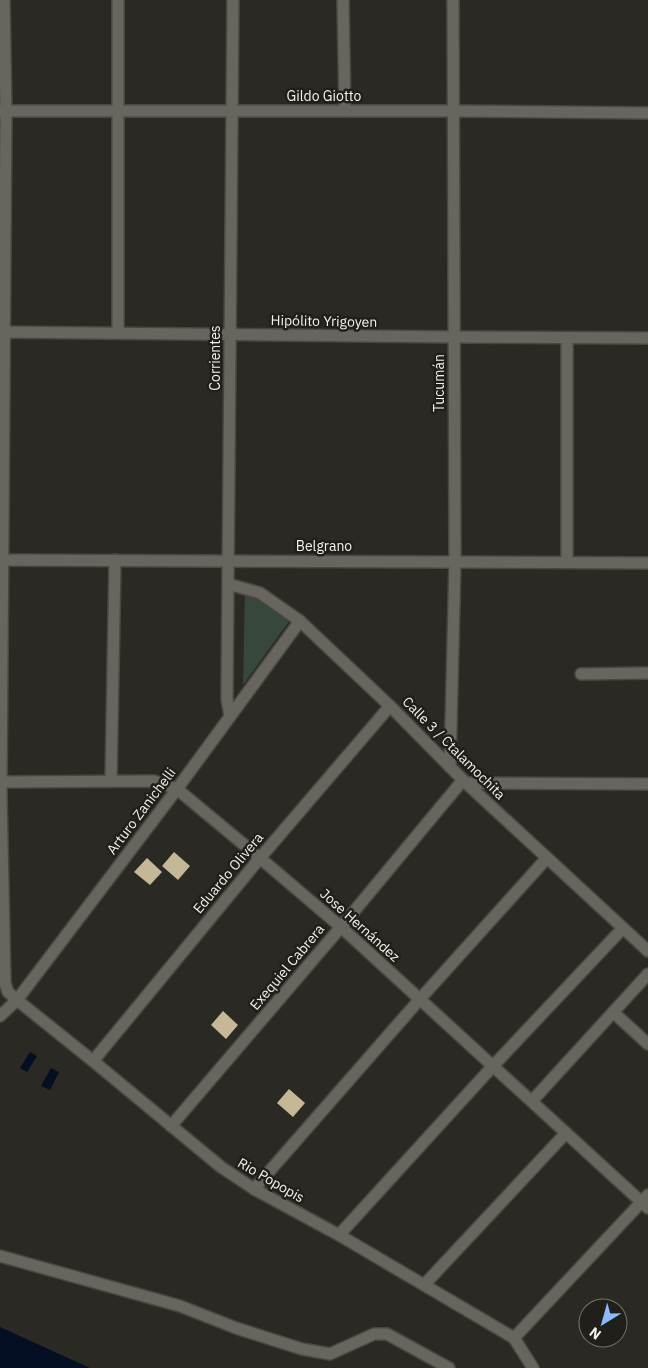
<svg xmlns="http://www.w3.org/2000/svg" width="648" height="1368" viewBox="0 0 648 1368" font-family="'IBM Plex Sans',sans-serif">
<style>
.green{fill:#37473c}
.water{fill:#040f24}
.building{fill:#c5b897}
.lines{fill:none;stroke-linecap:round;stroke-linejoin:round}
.minor-casing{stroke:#494742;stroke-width:14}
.minor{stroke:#67655e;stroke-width:11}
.labels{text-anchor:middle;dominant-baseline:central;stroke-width:5;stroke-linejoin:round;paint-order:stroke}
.street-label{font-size:14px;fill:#f3f1ed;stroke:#211f1a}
</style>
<rect width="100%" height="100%" fill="#2b2923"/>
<path class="green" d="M245,589L290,620L243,685Z"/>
<g class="water">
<path d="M30,1052L37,1056L27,1072L20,1068Z"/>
<path d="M51,1068L59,1072L50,1090L41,1086Z"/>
<path d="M0,1327L90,1368H0Z"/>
</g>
<g class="building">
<path d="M174,852L190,866L178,880L162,866Z"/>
<path d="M147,858L162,872L150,885L134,872Z"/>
<path d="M223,1011L238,1025L226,1039L211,1025Z"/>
<path d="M289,1089L305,1103L293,1117L277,1103Z"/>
</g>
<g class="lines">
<defs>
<g id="minor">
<path d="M4,0L6,111L1,793L5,983L8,992L17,1000L93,1061L221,1167L254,1189L339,1235L514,1338L533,1368"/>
<path d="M343,0L345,111"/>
<path d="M0,111H454L648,113"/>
<path d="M0,332L454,337L648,338"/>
<path d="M118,333V0"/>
<path d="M567,338V562"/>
<path d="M0,560L648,563"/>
<path d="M228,584L260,593L300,621L390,706L466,783L648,951"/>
<path d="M581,674L648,673"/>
<path d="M230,716L227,699L233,0"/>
<path d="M450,767L455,561L453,0"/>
<path d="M111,781L115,560"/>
<path d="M1,782L154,781L177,789L260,858L341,927L648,1208"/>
<path d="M466,783L648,784"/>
<path d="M613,1012L648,1044"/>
<path d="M0,1016L17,1000L177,789L300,621"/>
<path d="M93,1061L260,858L390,706"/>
<path d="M532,1101L648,974"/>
<path d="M171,1126L341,927L463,780"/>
<path d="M254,1189L420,999L547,858"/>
<path d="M339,1235L493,1066L623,928"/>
<path d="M0,1256L180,1306L236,1328L302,1349L330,1354L374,1334H387L449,1368"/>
<path d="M424,1285L566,1133"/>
<path d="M514,1338L648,1195"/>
</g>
</defs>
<use href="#minor" class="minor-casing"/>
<use href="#minor" class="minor"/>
</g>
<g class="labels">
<g class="street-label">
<text x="324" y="96">Gildo Giotto</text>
<text transform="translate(324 321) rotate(1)">Hipólito Yrigoyen</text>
<text transform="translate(215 358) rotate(-90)">Corrientes</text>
<text transform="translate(439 383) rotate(-90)">Tucumán</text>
<text x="324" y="546">Belgrano</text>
<text transform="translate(454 748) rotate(45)">Calle 3 / Ctalamochita</text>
<text transform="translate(141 811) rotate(-53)">Arturo Zanichelli</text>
<text transform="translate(228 873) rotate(-50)">Eduardo Olivera</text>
<text transform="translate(360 925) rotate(42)">Jose Hernández</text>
<text transform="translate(287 967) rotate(-50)">Exequiel Cabrera</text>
<text transform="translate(271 1180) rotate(30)">Rio Popopis</text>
</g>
</g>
<g transform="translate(603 1323) rotate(217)"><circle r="24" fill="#211f1a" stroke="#75736e"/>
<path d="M0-4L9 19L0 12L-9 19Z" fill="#88bafc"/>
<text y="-8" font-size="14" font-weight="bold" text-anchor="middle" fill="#f3f1ed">N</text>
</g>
</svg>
